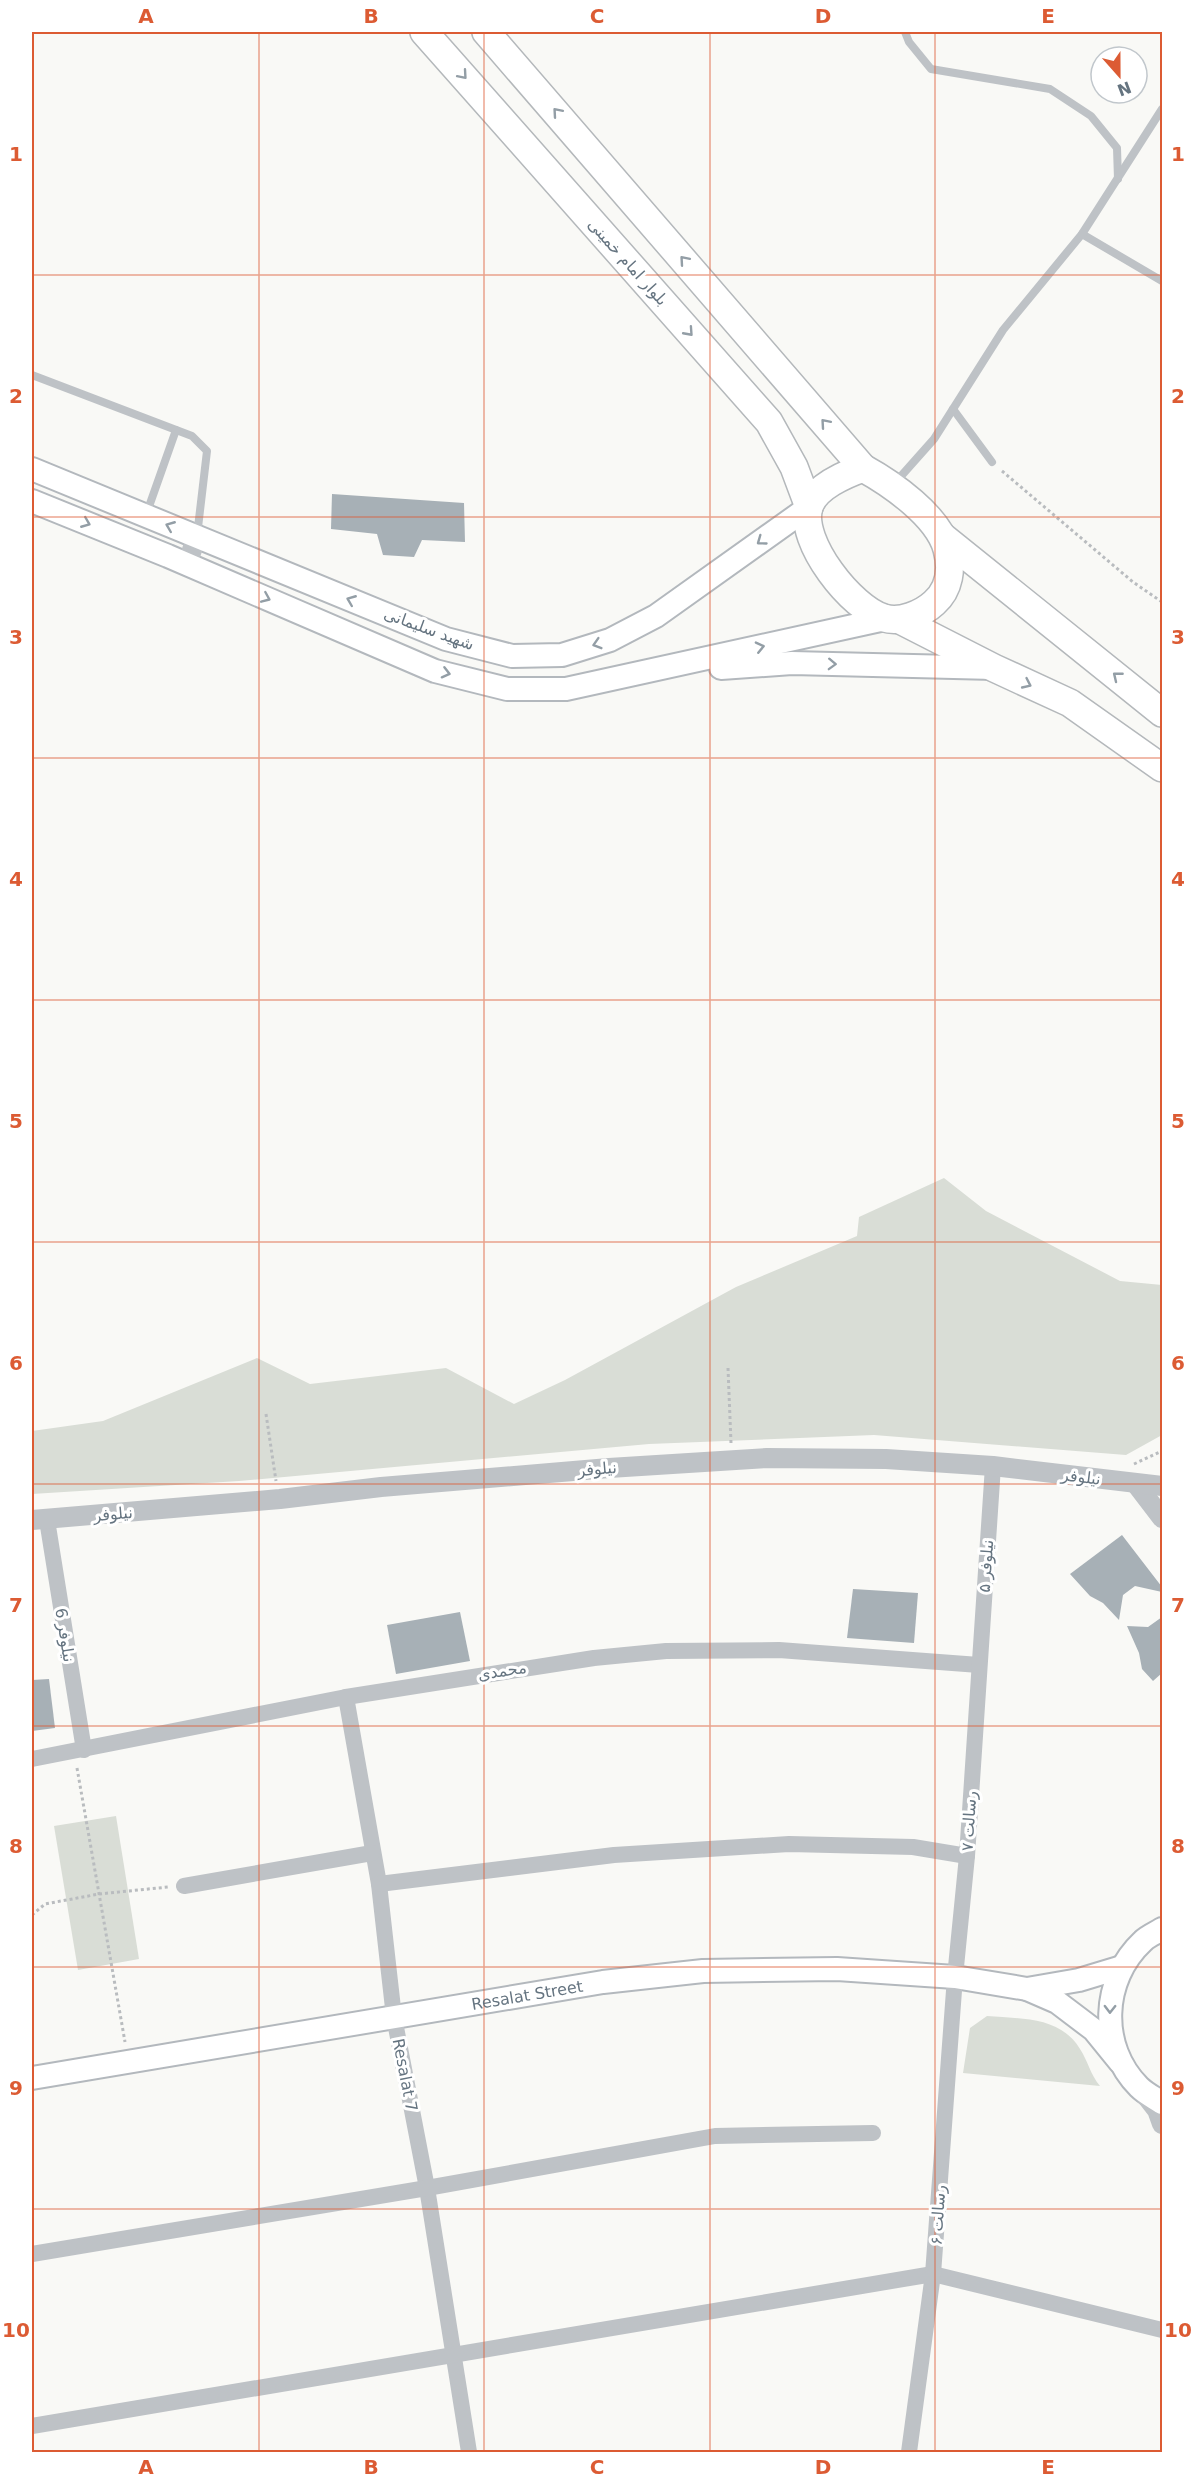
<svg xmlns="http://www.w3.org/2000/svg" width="1194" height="2484" viewBox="0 0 1194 2484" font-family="'DejaVu Sans',Vazirmatn,sans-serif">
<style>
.green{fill:#d9ddd6}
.building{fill:#a7b0b6}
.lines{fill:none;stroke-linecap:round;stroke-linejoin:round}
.secondary-casing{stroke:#b3b8bd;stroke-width:26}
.trunk-casing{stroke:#b4b8bb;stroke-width:30}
.path{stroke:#b9bcbf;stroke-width:3;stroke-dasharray:3 3;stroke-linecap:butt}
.service{stroke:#bec2c6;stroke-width:8}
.minor{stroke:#bec2c6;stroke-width:16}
.tertiary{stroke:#bec2c6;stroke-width:20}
.secondary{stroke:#fff;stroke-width:22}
.trunk{stroke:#fff;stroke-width:27}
.oneway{stroke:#939ea6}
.grid{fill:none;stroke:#dc5b33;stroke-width:1.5;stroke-opacity:0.55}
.labels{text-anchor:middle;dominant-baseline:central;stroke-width:6;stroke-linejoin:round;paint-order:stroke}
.street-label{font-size:16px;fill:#657480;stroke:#fff}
.neatline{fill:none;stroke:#dc5b33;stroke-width:2}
.grid-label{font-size:20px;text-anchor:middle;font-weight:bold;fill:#dc5b33}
</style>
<rect width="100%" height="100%" fill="#f9f9f6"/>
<g class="green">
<path d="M944,1178L986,1211L1120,1281L1162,1285V1435L1126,1455L874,1435L649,1444L239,1481L32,1494V1431L103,1421L257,1358L310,1384L446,1368L514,1404L565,1380L736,1287L857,1236L859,1217Z"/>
<path d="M116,1816L139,1959L78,1970L54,1826Z"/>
<path d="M987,2016C1022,2019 1060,2016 1080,2049C1088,2061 1090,2074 1100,2086L963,2073L970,2028Z"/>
</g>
<g class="building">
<path d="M332,494L464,503L465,542L422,540L414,557L383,555L377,534L331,529Z"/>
<path d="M1122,1535L1162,1587V1592L1135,1586L1123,1595L1119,1620L1103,1603L1090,1596L1070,1574Z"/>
<path d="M853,1589L918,1593L914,1643L847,1638Z"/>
<path d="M460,1612L470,1661L396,1674L387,1625Z"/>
<path d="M1162,1617V1673L1153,1681L1142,1669L1139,1653L1127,1626L1148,1627Z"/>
<path d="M49,1679L55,1728L32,1731V1680Z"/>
</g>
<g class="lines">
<defs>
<g id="secondary">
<path d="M32,469L446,639L512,656L562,655L610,640L656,616L809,507"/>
<path d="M32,501L168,556L435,671L507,689H566L885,619"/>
<path d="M721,668L792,663L994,668"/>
<path d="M1162,1929C1156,1933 1148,1936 1143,1941C1101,1980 1099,2047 1139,2087C1146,2094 1155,2098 1162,2103"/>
<path d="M1027,1989L1079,1980L1122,1967"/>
<path id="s1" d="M32,2078L603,1982L703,1971L837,1969L955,1977L1027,1989L1057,2002L1094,2030L1120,2062"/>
</g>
<g id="trunk">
<path d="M424,32L769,422L794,467L809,507"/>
<path d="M486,32L863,468"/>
<path d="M863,468C892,484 938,516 947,549C952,568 950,589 934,603C922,614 900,623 884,618C852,609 798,541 809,507C815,487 846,474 863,468Z"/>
<path d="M943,537L1162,713"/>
<path d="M900,620L994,668L1070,703L1162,768"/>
</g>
</defs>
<use href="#secondary" class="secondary-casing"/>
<use href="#trunk" class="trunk-casing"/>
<g class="path">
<path d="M1002,471L1133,582L1162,602"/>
<path d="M728,1368L731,1443"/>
<path d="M266,1414L276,1481"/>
<path d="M1134,1464L1162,1451"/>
<path d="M77,1768L125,2042"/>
<path d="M32,1915L45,1904L99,1894L168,1887"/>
</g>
<g class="service">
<path d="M905,32L909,42L931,69L1050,89L1091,116L1117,148L1118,179"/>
<path d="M1082,234L1162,281"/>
<path d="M32,375L192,436L207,451L197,536"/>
<path d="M953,409L992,462"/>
<path d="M894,484L934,439L1003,330L1082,234L1162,109"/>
<path d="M146,515L176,430"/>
</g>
<g class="minor">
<path d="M47,1520L84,1750"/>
<path d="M346,1697L379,1884L394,2017L427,2188L469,2452"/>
<path d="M32,1759L346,1697L594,1658L666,1651L779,1650L979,1665"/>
<path d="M379,1884L614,1855L789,1844L913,1847L967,1856"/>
<path d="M184,1886L372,1853"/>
<path d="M32,2254L427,2188L715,2136L873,2133"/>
<path d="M32,2426L933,2274L1162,2330"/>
<path d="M909,2452L933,2274L955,1977L967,1856L993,1466"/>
</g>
<g class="tertiary">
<path d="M187,564L197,536"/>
<path d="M1136,1484L1162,1518"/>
<path d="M32,1520L280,1499L381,1487L609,1468L767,1458L886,1459L993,1466L1162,1486"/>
<path d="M1143,2092L1157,2110L1162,2124"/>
</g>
<use href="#secondary" class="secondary"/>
<use href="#trunk" class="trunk"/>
</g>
<defs><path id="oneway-chevron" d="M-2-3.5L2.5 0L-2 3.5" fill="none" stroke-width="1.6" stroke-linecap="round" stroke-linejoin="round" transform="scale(1.5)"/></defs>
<g class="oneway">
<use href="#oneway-chevron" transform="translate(463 75) rotate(49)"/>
<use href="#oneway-chevron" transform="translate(557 112) rotate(-131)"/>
<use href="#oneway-chevron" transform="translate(684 260) rotate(-131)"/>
<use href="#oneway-chevron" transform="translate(689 332) rotate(48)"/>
<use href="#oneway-chevron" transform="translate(825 423) rotate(-131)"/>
<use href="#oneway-chevron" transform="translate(86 523) rotate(22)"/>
<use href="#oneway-chevron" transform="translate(170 526) rotate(-158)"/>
<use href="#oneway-chevron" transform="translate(761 541) rotate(144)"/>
<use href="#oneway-chevron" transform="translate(266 598) rotate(23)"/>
<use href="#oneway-chevron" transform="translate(351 600) rotate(-158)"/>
<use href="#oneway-chevron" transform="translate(597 644) rotate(163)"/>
<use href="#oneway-chevron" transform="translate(760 647) rotate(-13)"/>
<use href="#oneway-chevron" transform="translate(832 664) rotate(2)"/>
<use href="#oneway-chevron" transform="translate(446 673) rotate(14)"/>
<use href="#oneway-chevron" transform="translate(1117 676) rotate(-141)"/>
<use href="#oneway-chevron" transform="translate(1027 684) rotate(25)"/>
<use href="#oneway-chevron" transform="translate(1110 2009) rotate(91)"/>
</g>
<path class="grid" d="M259,32V2452M484,32V2452M710,32V2452M935,32V2452M32,275H1162M32,517H1162M32,758H1162M32,1000H1162M32,1242H1162M32,1484H1162M32,1726H1162M32,1967H1162M32,2209H1162"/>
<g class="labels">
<g class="street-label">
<text transform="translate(628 262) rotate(48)">بلوار امام خمینی</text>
<text transform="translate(429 629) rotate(20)">شهید سلیمانی</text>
<text transform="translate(597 1469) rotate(-5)">نیلوفر</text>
<text transform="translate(1081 1477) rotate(7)">نیلوفر</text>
<text transform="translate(113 1514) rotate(-5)">نیلوفر</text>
<text transform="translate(986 1566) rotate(-86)">نیلوفر ۵</text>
<text transform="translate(65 1635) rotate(81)">نیلوفر 6</text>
<text transform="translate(502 1671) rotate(-9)">محمدی</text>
<text transform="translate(969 1821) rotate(-86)">رسالت ۷</text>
<text stroke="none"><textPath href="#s1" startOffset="502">Resalat Street</textPath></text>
<text transform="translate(405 2075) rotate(79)">Resalat 7</text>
<text transform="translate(938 2215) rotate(-86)">رسالت ۶</text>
</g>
</g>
<rect width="1194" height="2484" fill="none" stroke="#ffffff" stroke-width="66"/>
<g transform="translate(1119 75) rotate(159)"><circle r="28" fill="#ffffff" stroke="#c1c7cc" stroke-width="1.5"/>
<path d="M0-4.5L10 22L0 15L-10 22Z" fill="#dc5b33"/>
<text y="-9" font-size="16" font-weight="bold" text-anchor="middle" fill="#657480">N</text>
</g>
<rect x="33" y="33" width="1128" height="2418" class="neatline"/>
<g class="grid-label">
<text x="146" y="23">A</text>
<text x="371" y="23">B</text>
<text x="597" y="23">C</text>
<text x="823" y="23">D</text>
<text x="1048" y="23">E</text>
<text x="16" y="161">1</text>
<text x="1178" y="161">1</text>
<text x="16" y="403">2</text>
<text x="1178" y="403">2</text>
<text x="16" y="644">3</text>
<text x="1178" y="644">3</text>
<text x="16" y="886">4</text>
<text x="1178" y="886">4</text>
<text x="16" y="1128">5</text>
<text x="1178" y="1128">5</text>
<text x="16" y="1370">6</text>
<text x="1178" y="1370">6</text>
<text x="16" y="1612">7</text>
<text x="1178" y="1612">7</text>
<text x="16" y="1853">8</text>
<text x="1178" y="1853">8</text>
<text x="16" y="2095">9</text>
<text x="1178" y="2095">9</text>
<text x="16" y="2337">10</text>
<text x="1178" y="2337">10</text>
<text x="146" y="2474">A</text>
<text x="371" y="2474">B</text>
<text x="597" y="2474">C</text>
<text x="823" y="2474">D</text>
<text x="1048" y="2474">E</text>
</g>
</svg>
